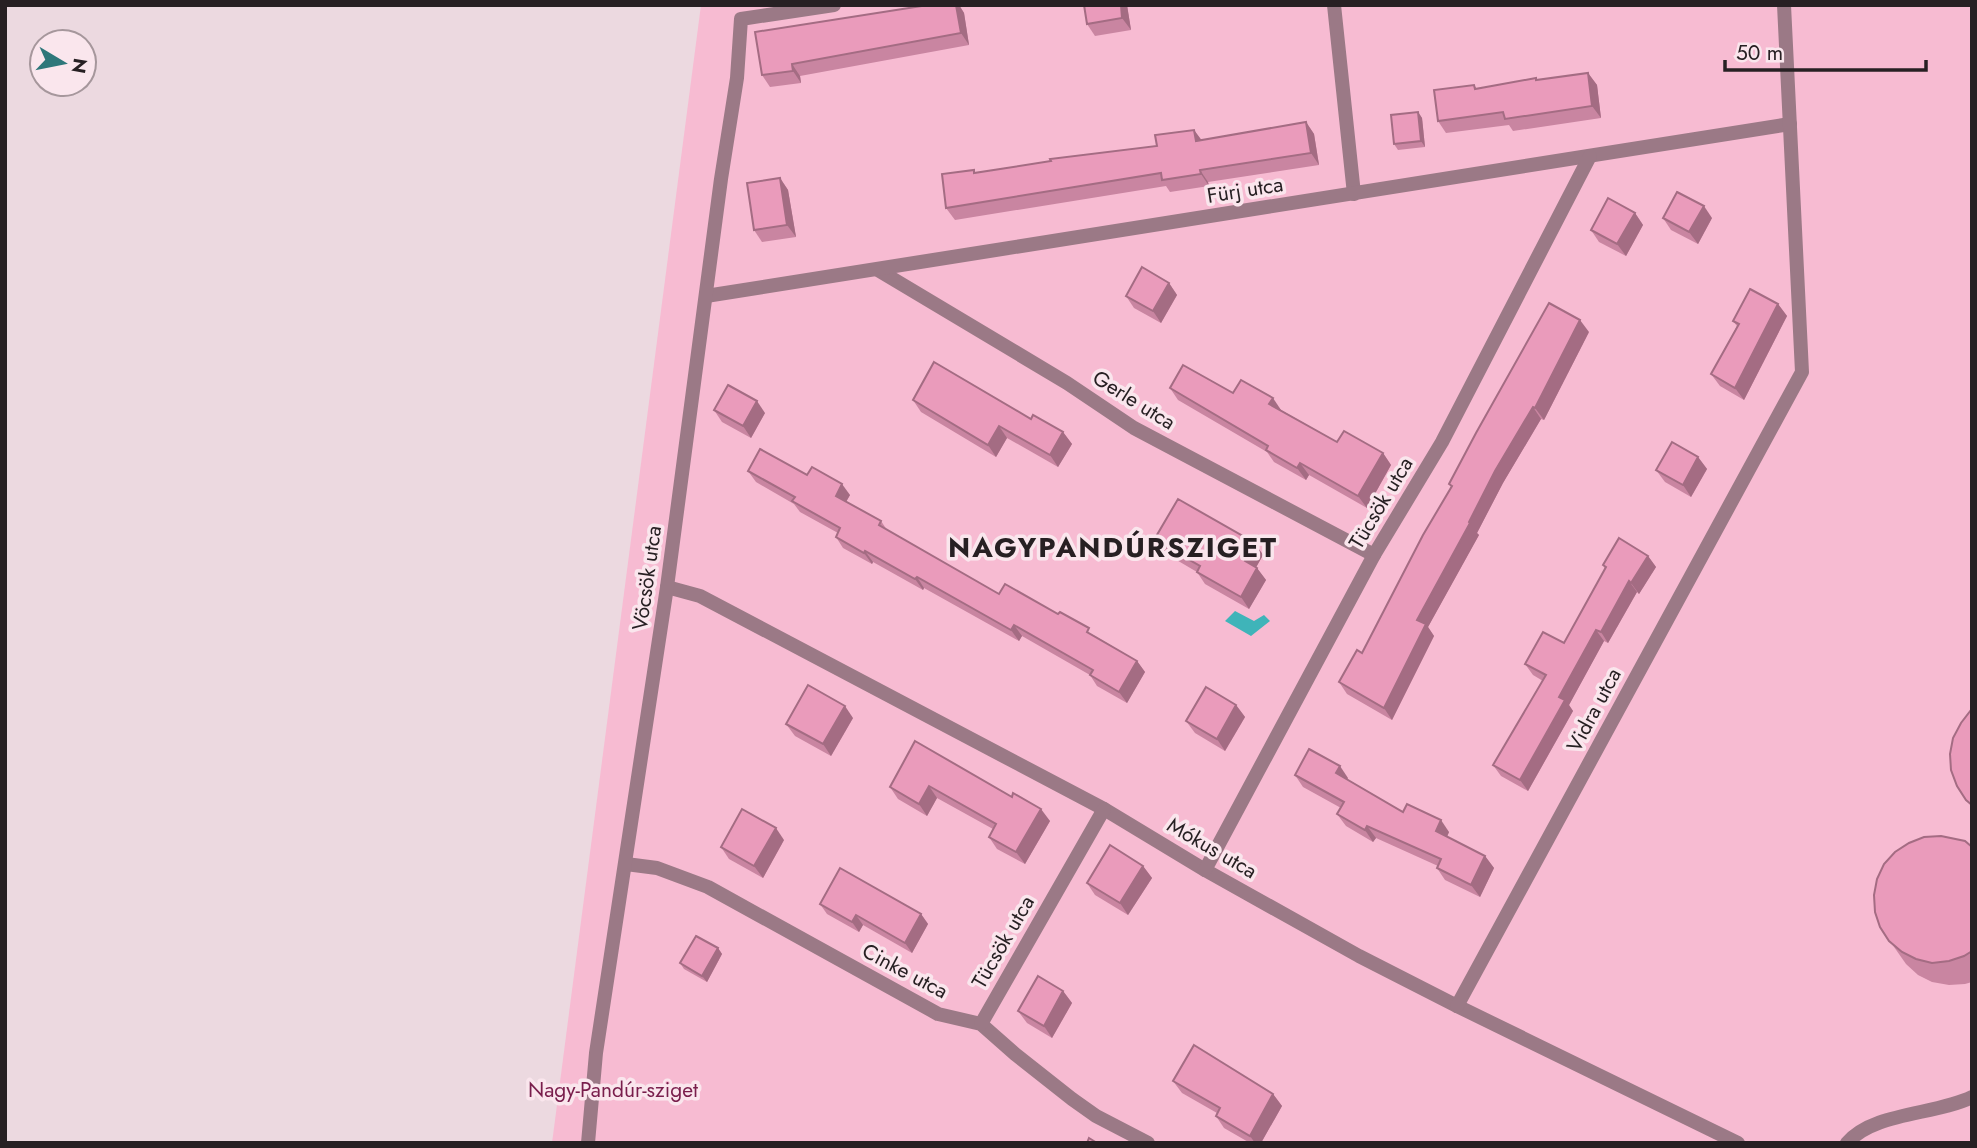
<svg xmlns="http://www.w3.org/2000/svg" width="1977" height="1148" viewBox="0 0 1977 1148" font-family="Jost,sans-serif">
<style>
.green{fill:#f7bbd2}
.water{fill:#3fb4b9}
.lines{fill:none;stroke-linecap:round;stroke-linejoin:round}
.minor{stroke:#9b7986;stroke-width:14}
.wall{fill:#c985a1}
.shaded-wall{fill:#a46c83}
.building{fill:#ea9bbb;stroke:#a46c83;stroke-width:2}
.labels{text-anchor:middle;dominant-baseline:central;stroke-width:7;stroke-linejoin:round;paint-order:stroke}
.street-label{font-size:21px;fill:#272023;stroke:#fae6ed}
.park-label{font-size:21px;fill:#791e4c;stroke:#fae6ed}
.district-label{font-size:28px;font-weight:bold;letter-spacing:2px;fill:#272023;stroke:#fae6ed}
</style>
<rect width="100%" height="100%" fill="#ecd9e0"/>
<path class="green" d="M701,5H1972V1143H552Z"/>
<path class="water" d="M1235,611L1254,621L1264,615L1270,621L1251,636L1225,621Z"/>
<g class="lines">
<g class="minor">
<path d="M1334,5L1354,194"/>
<path d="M878,270L1067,383L1134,428L1374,555"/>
<path d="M706,296L1790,124"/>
<path d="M667,587L700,596L1104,809L1205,870L1359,956L1457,1006L1738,1143"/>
<path d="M626,864L657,868L708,887L938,1014L981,1024L1015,1054L1072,1099L1096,1116L1148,1143"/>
<path d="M1205,870L1374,555L1442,442L1590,156"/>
<path d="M1457,1006L1802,372L1784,5"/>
<path d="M981,1024L1104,809"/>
<path d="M588,1143L596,1053L667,587L721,179L737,78L741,19L834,5"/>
<path d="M1847,1143C1873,1112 1936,1115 1972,1097"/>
</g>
</g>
<g class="wall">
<path d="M928,5H959L964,13L969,45L800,76L801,83L770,87L762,75Z"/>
<path d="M1084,5H1127L1131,30L1095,36L1087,24Z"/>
<path d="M1588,73L1597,85L1601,118L1513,131L1509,125L1446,133L1438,121L1474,85L1477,89L1536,78L1537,80Z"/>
<path d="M1418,112L1422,118L1425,147L1398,150L1394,144Z"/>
<path d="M1306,122L1314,134L1319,165L1208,182L1209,186L1170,192L1166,186L955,220L946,208L976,173L1157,146L1194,130L1201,140Z"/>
<path d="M780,178L788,190L796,237L762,242L754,230Z"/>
<path d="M1635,213L1643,225L1626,256L1599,242L1591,230Z"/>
<path d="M1663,218H1712L1698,244L1671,230Z"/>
<path d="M1169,283L1177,295L1161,323L1134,308L1126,296Z"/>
<path d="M1778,304L1787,316L1744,400L1720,386L1711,374L1737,326L1733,321Z"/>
<path d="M1589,332L1544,420L1541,419L1503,483L1477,533L1479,535L1428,627L1434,636L1392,720L1347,694L1339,682L1362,653L1451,487L1449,484Z"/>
<path d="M1170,388L1233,393L1281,410L1337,442L1383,453L1391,465L1367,508L1309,475L1306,480L1274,462L1267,452L1178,400Z"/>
<path d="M913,400L1031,419L1063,432L1072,444L1058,467L1007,438L996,457L921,412Z"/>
<path d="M714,410L765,413L751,438L722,422Z"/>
<path d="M1698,457L1707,469L1691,497L1665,482L1656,470Z"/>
<path d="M748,471L807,475L850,495L846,502L881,521L887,530L999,594L1095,636L1137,661L1145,672L1127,703L1097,686L1090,675L1022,636L1019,641L924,588L923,590L873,562L872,564L843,548L836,537L838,533L800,512L794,504L756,482Z"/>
<path d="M1154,540L1255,543L1263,555L1256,567L1266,580L1249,609L1205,584L1197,572L1163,552Z"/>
<path d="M1648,556L1656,567L1639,594L1637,592L1608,643L1604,641L1569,705L1573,711L1528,791L1501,776L1493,765L1543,681L1533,675L1525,664L1564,643L1605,569L1603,565Z"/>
<path d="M1236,705L1245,717L1225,751L1195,733L1186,721Z"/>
<path d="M853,718L831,756L795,736L786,724Z"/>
<path d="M915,741L1050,821L1025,864L997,849L989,837L993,829L937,798L927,816L898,799L890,787Z"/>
<path d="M1295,775L1348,778L1347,779L1403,812L1449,832L1447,837L1485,856L1494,868L1480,897L1445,880L1437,868L1438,866L1376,838L1373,842L1346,826L1337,814L1341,808L1303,787Z"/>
<path d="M784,840L763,878L729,859L721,847Z"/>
<path d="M1972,847V982L1965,984L1949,985L1932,982L1918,975L1906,964L1880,927Z"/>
<path d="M1143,866L1152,878L1128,915L1095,895L1087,883Z"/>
<path d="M820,904L921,914L928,924L912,953L863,925L859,932L827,914Z"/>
<path d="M718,948L722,954L707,982L684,969L680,963Z"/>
<path d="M1063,991L1072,1003L1052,1038L1027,1023L1018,1011Z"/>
<path d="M1173,1081L1273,1094L1282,1106L1261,1143H1250L1224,1128L1216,1116L1217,1113L1182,1093Z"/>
</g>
<g class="shaded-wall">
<path d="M956,5H959L964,13L969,45L961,33Z"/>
<path d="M1121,5H1127L1131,30L1122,18Z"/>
<path d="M792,64L800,76L801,83L793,71Z"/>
<path d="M1588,73L1597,85L1601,118L1592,106Z"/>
<path d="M1418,112L1422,118L1425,147L1421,141Z"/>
<path d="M1306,122L1314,134L1319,165L1311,153Z"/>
<path d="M1194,130L1203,142L1196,141Z"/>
<path d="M1200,170L1208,182L1209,186L1201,174Z"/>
<path d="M780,178L788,190L796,237L787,225Z"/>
<path d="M1704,206L1712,218L1698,244L1689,232Z"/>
<path d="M1635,213L1643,225L1626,256L1617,244Z"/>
<path d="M1169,283L1177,295L1161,323L1153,311Z"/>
<path d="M1778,304L1787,316L1744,400L1735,388Z"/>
<path d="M1580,320L1589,332L1544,420L1535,408Z"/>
<path d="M1273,398L1281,410L1278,416L1269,404Z"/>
<path d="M757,401L765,413L751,438L743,426Z"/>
<path d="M1533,407L1541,419L1503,483L1477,533L1479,535L1428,627L1434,636L1392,720L1384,708L1417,620L1495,471Z"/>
<path d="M999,426L1007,438L996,457L988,445Z"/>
<path d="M1063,432L1072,444L1058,467L1050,455Z"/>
<path d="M1383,453L1391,465L1367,508L1358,496Z"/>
<path d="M1698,457L1707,469L1691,497L1683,485Z"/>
<path d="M1300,463L1309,475L1306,480L1297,468Z"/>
<path d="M842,484L850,495L843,507L836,496Z"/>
<path d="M1255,543L1263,555L1253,573L1245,561Z"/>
<path d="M865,551L873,562L872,564L864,553Z"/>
<path d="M1648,556L1656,567L1639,594L1631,583Z"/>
<path d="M1257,568L1266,580L1249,609L1241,597Z"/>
<path d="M917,577L924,588L923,590L915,579Z"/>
<path d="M1629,581L1637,592L1608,643L1601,632Z"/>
<path d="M1014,625L1022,636L1019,641L1011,630Z"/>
<path d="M1596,630L1604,641L1569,705L1573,711L1528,791L1520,780L1559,697Z"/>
<path d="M1137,661L1145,672L1127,703L1119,692Z"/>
<path d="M1236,705L1245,717L1225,751L1217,739Z"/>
<path d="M845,706L853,718L831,756L823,744Z"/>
<path d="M1340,766L1348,778L1344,785L1336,773Z"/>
<path d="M929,786L937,798L927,816L919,804Z"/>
<path d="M1041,809L1050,821L1025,864L1016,852Z"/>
<path d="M1441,820L1449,832L1444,843L1436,831Z"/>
<path d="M1367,826L1376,838L1373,842L1365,830Z"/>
<path d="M776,828L784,840L763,878L754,866Z"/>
<path d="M1485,856L1494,868L1480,897L1471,885Z"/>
<path d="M1143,866L1152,878L1128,915L1120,903Z"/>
<path d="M921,914L928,924L912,953L905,943Z"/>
<path d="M856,915L863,925L859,932L852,922Z"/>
<path d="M718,948L722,954L707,982L702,976Z"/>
<path d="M1063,991L1072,1003L1052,1038L1044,1026Z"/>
<path d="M1273,1094L1282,1106L1261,1143H1255L1250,1136Z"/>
</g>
<g class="building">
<path d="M928,5H956L961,33L792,64L793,71L762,75L755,32Z"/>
<path d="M1084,5H1121L1122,18L1087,24Z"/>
<path d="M1588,73L1592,106L1505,119L1503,112L1438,121L1434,90L1474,85L1475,89L1536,78V80Z"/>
<path d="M1418,112L1421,141L1394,144L1391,115Z"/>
<path d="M1306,122L1311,153L1200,170L1201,174L1162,180L1161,173L946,208L942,174L974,170V173L1051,161L1050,159L1157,146L1155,135L1194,130L1196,141Z"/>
<path d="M780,178L787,225L754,230L747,183Z"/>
<path d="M1677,192L1704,206L1689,232L1663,218Z"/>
<path d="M1608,198L1635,213L1617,244L1591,230Z"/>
<path d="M1142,267L1169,283L1153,311L1126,296Z"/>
<path d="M1750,289L1778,304L1735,388L1711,374L1739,324L1733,321Z"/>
<path d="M1549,303L1580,320L1535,408L1533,407L1495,471L1469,522L1470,523L1417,620L1426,624L1384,708L1339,682L1357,650L1362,653L1423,535L1452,486L1449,484L1476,433Z"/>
<path d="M934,362L1031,419L1033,415L1063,432L1050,455L999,426L988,445L913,400Z"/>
<path d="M1183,365L1233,393L1241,380L1273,398L1269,404L1337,442L1344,431L1383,453L1358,496L1300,463L1297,468L1266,450L1268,446L1170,388Z"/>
<path d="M728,385L757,401L743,426L714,410Z"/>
<path d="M1672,442L1698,457L1683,485L1656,470Z"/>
<path d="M760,449L807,475L812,467L842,484L836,496L881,521L879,525L999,594L1005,584L1058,614L1060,612L1089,628L1087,632L1137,661L1119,692L1090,675L1093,670L1014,625L1011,630L917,577L915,579L865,551L864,553L836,537L840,528L792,501L795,497L748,471Z"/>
<path d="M1178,499L1255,543L1245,561L1257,568L1241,597L1197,572L1200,566L1154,540Z"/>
<path d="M1619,538L1648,556L1631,583L1629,581L1601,632L1596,630L1559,697L1565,700L1520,780L1493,765L1546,675L1525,664L1543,632L1564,643L1606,567L1603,565Z"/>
<path d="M808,685L845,706L823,744L786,724Z"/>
<path d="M1206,687L1236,705L1217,739L1186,721Z"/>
<path d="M1971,710H1972V805L1966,800L1957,786L1951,770L1950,754L1953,738L1961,723Z"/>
<path d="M915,741L1012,797L1013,793L1041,809L1016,852L989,837L996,824L929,786L919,804L890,787Z"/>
<path d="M1309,749L1340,766L1336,773L1403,812L1407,804L1441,820L1436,831L1485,856L1471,885L1437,868L1441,859L1367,826L1365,830L1337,814L1344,802L1295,775Z"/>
<path d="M742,809L776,828L754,866L721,847Z"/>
<path d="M1941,836L1965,841L1972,847V951L1964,956L1949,961L1932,963L1916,959L1902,952L1889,941L1880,927L1875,912L1874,895L1877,879L1884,864L1895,852L1909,843L1924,837Z"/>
<path d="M1110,845L1143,866L1120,903L1087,883Z"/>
<path d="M840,868L921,914L905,943L856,915L852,922L820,904Z"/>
<path d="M696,936L718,948L702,976L680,963Z"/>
<path d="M1038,976L1063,991L1044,1026L1018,1011Z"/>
<path d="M1194,1045L1273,1094L1250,1136L1216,1116L1220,1108L1173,1081Z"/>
<path d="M1089,1138L1097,1143H1087Z"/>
</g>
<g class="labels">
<g class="street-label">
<text transform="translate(1245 190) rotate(-9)">Fürj utca</text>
<text transform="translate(1134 400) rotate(32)">Gerle utca</text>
<text transform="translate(1381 503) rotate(-59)">Tücsök utca</text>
<text transform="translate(647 578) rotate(-82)">Vöcsök utca</text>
<text transform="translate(1594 710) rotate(-62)">Vidra utca</text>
<text transform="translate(1212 848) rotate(30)">Mókus utca</text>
<text transform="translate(1003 942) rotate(-60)">Tücsök utca</text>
<text transform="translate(905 971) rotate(28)">Cinke utca</text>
</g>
<g class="park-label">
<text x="613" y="1090">Nagy-Pandúr-sziget</text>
</g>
<g class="district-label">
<text x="1113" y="547">NAGYPANDÚRSZIGET</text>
</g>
</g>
<rect width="1977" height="1148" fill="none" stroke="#272023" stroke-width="14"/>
<g transform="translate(63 63) rotate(100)"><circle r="33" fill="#fae6ed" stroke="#a6979c" stroke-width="2"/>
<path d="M0-5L12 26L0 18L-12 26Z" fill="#2e777a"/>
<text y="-10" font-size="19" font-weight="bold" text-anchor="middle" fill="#272023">N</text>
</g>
<path d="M1725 60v10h201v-10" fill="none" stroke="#272023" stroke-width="3.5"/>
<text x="1736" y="60" font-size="21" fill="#272023" stroke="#fae6ed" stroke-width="5" paint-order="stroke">50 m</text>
</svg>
